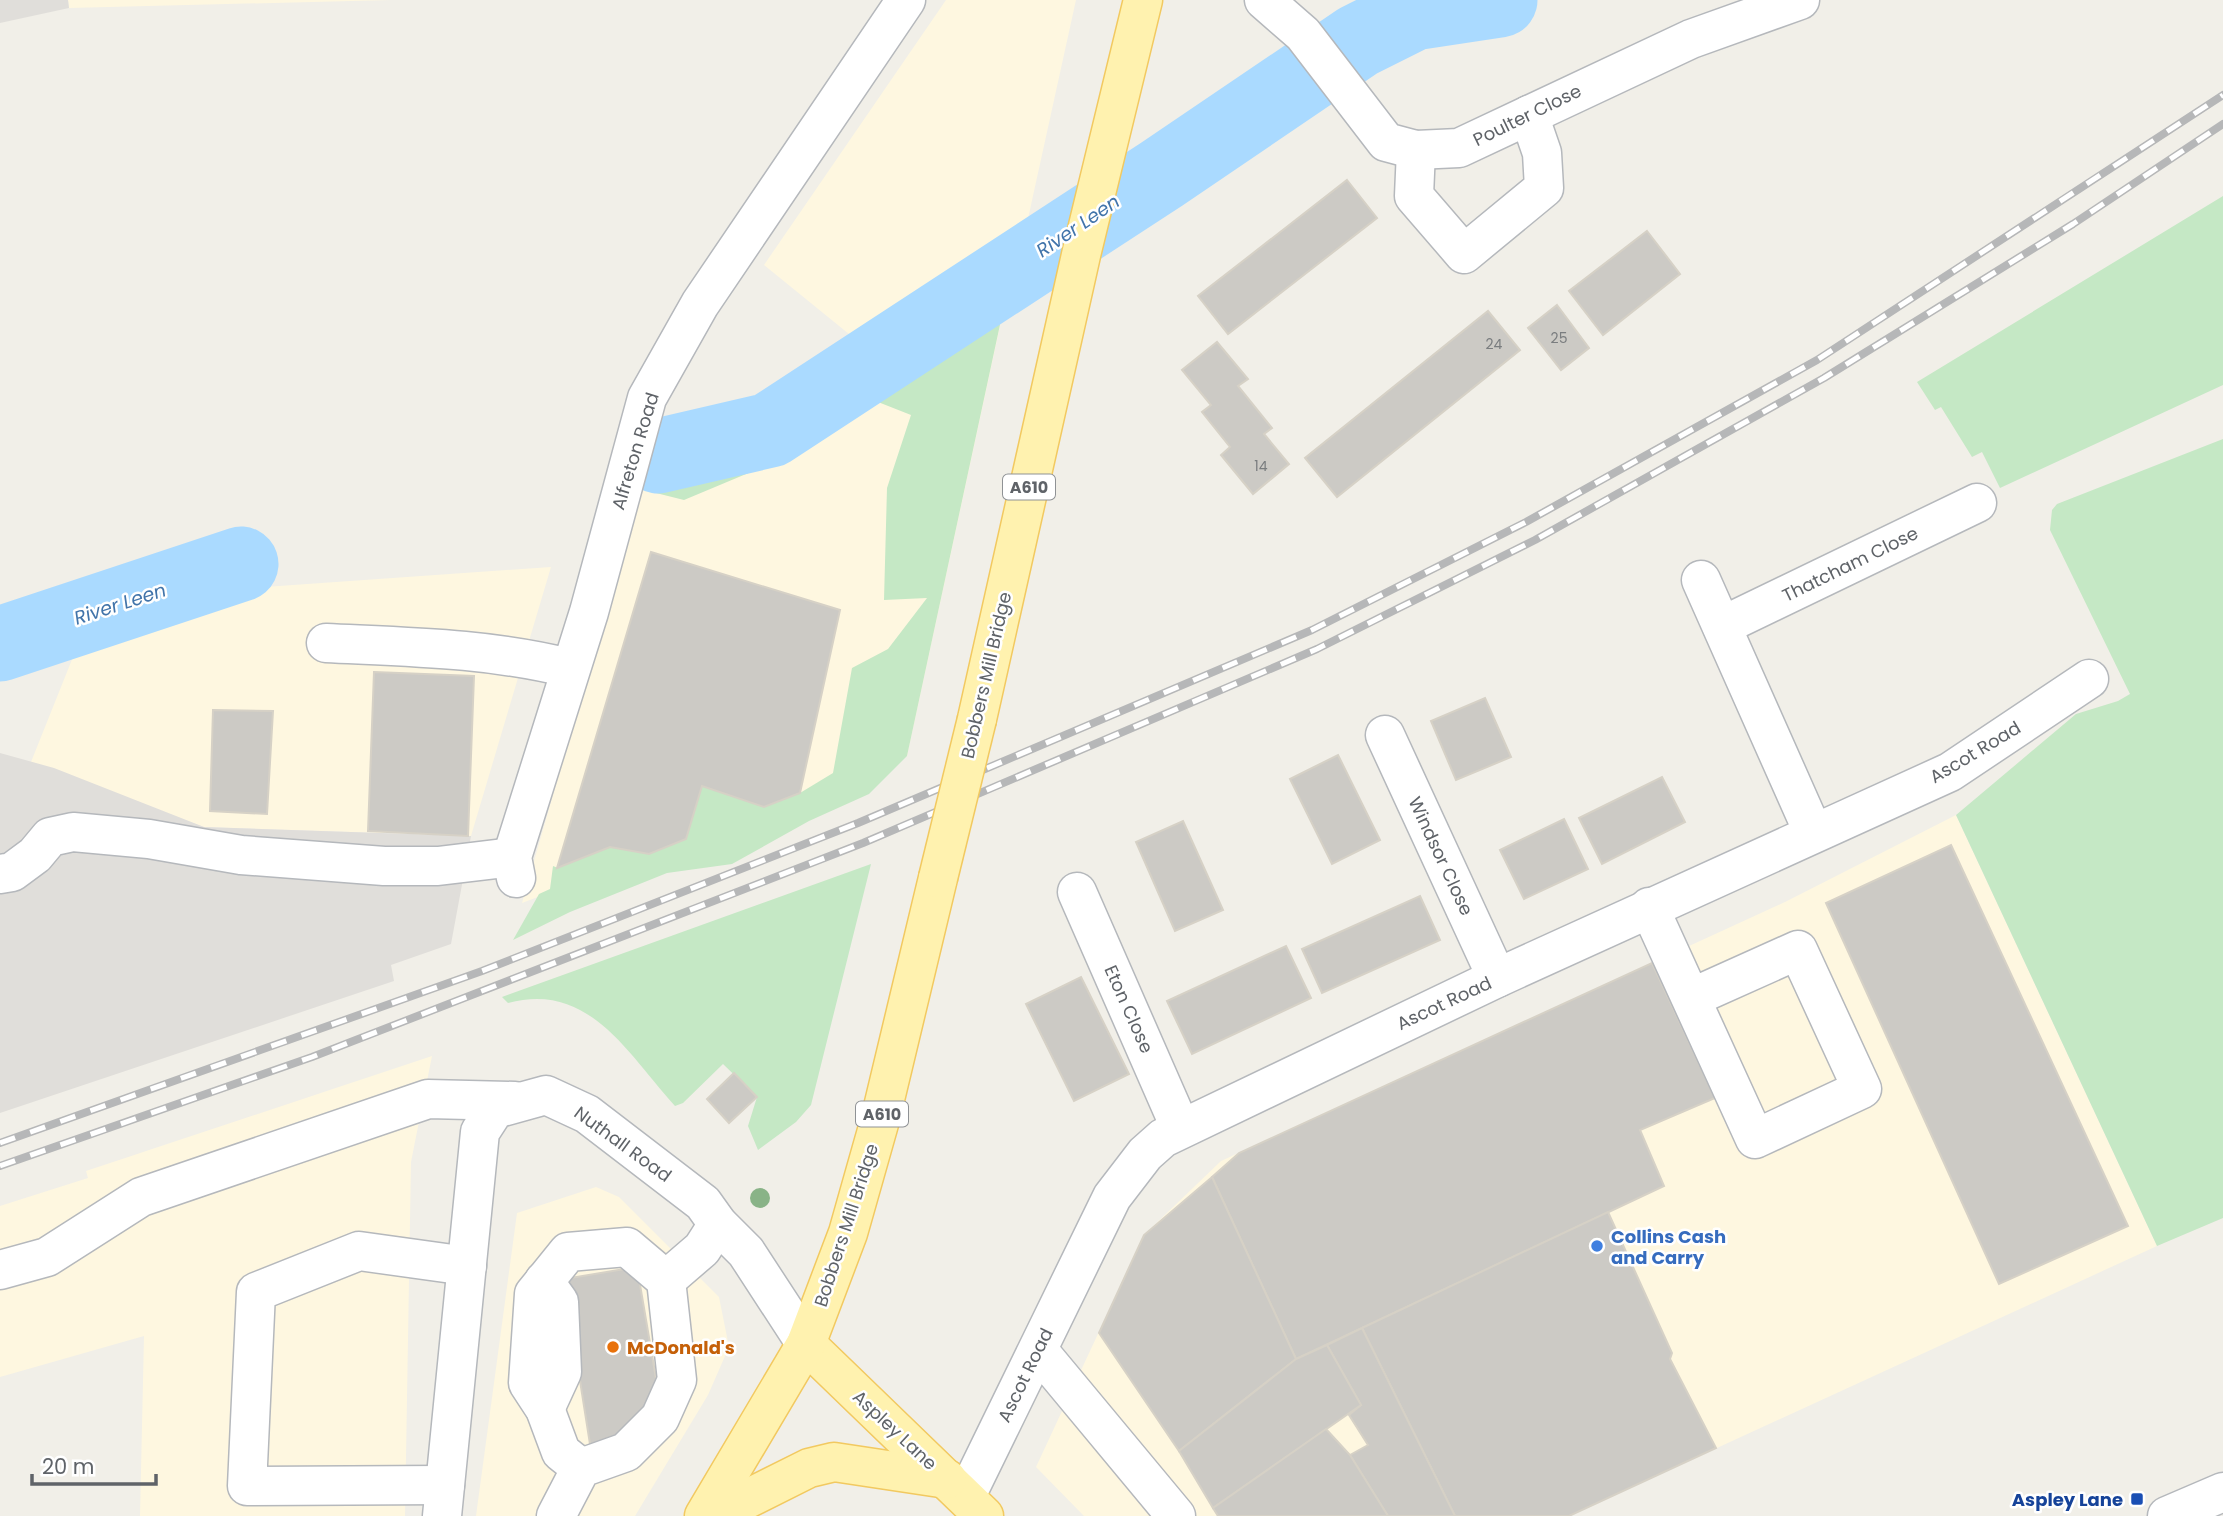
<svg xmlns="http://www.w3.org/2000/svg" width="2223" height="1516" viewBox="0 0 2223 1516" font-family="Poppins,sans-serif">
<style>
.commercial{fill:#fef7e0}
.industrial{fill:#e0deda}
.green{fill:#c5e8c5}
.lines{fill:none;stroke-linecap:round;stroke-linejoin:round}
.river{stroke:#aadaff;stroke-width:75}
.building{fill:#cccac5;stroke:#d6d1c6;stroke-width:2}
.minor-casing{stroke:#b5b8bc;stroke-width:41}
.major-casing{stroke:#f2c960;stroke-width:41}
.minor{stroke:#fff;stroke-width:38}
.major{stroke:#fff2af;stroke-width:38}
.rail-casing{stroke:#b6b7b8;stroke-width:8}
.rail{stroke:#fff;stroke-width:5;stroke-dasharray:16;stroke-linecap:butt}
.major-bridge-casing{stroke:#f2c960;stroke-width:41;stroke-linecap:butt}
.major-bridge{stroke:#fff2af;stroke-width:38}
.tree{fill:#89b387}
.shop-dot{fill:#3f7fe0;stroke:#fff;stroke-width:2.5}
.food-dot{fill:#e8710a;stroke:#fff;stroke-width:2.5}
.transit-dot{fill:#1a4fb4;stroke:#fff;stroke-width:2.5}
.labels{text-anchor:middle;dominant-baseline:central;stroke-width:5;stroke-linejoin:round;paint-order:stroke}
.number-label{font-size:14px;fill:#7a7d7f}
.shield{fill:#fff;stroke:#8f9295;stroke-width:2}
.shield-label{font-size:16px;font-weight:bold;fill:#5f6368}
.street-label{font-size:18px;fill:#5f6368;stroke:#fff}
.shop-label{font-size:18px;font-weight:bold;fill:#366cbe;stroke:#fff;text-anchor:start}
.food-label{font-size:18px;font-weight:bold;fill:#c56008;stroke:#fff;text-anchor:start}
.transit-label{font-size:18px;font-weight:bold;fill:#164399;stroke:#fff;text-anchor:end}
.water-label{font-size:19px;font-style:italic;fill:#4174aa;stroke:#fff}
</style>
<rect width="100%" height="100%" fill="#f1efe8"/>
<g class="commercial">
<path d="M68,0H391L69,8Z"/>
<path d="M946,0H1076L1020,255L969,279L865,347L764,265Z"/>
<path d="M1008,289L907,756L522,903L641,488L806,427Z"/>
<path d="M551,567L471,836L204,827L31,762L79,642L249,588Z"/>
<path d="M1956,815L2157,1246L1569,1516H1084L1036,1467L1144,1235L1221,1161L1785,902Z"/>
<path d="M432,1056L411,1162L405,1516H140L144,1336L0,1377V1206L88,1178L86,1171Z"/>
<path d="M596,1187L619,1197L719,1297L729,1347L708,1395L635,1516H476L517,1213Z"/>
</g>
<g class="industrial">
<path d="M0,0H68L69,8L0,23Z"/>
<path d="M0,753L54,768L204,827L471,836L451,944L391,965L394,981L0,1113Z"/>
</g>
<g class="green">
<path d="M2223,196V385L2000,488L1982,452L1972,457L1941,407L1935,410L1917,382Z"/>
<path d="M1009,283L907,756L869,794L809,821L732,864L667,873L570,912L513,940L539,894L550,889L553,866L558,868L610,847L649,854L686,839L702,786L764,807L800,793L833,773L852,668L888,649L927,598L884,600L887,488L911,415L878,402L784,458L684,500L656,493L652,467L779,430Z"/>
<path d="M2223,439V1218L2157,1246L1956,815L2076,714L2118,701L2130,694L2050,530L2052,510L2057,504Z"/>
<path d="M871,864L811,1105L796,1122L758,1150L748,1126L757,1097L723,1064L683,1103L675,1106C627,1053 589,981 508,1003L502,997Z"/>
</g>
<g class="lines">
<g class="river">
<path d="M658,456L770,430L1162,174L1358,41L1414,13L1500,0"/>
<path d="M0,644L241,564"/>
</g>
</g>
<g class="building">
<path d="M1347,180L1377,218L1228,334L1198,296Z"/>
<path d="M1647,231L1680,274L1603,335L1569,291Z"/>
<path d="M1557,305L1589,348L1561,370L1528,328Z"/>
<path d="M1488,311L1520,350L1337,497L1305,458Z"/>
<path d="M1217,342L1248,379L1238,386L1272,428L1264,434L1289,464L1253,494L1221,455L1230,447L1202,412L1211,405L1182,370Z"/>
<path d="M651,552L840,610L800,793L764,807L702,786L686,839L649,854L610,847L557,868Z"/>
<path d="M374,672L474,676L468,836L368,831Z"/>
<path d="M1485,698L1511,757L1456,780L1431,721Z"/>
<path d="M213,710L273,711L267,814L210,811Z"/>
<path d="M1338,755L1380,840L1332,864L1290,779Z"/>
<path d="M1662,777L1685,822L1602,864L1579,818Z"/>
<path d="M1564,819L1588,869L1524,899L1500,850Z"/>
<path d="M1183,821L1223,910L1175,931L1136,842Z"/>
<path d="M1951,845L2128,1226L1999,1284L1826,903Z"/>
<path d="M1420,896L1440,940L1322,993L1302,949Z"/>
<path d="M1286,946L1311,998L1192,1054L1167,1001Z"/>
<path d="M1652,963L1715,1098L1640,1130L1664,1186L1296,1359L1212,1177L1239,1153Z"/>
<path d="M1081,977L1129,1074L1074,1101L1026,1004Z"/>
<path d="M734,1073L757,1097L729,1123L707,1099Z"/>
<path d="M1212,1177L1296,1359L1179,1451L1099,1333L1144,1235Z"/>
<path d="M1608,1212L1672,1353L1670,1359L1716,1448L1569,1516H1455L1362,1328Z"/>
<path d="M637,1267L659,1396L629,1438L590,1444L564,1279Z"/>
<path d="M1362,1328L1455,1516H1388L1350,1455L1368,1445L1349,1415L1361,1405L1327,1345Z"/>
<path d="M1327,1345L1361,1405L1213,1508L1179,1451L1296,1359Z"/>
<path d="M1326,1429L1350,1455L1388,1516H1218L1213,1508Z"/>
</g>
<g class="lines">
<defs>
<g id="minor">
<path d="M1264,0L1303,34L1386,142L1416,150L1459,148L1691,39L1800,0"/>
<path d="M1416,150L1414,196L1464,254L1544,188L1542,153L1529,115"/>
<path d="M1701,580L1813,832"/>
<path d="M1722,626L1977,503"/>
<path d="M326,643C408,647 489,648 569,668"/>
<path d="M1385,735L1497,978"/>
<path d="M0,874L12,872L35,855L50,837L73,832L149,839L241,855L384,866H438L512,857"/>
<path d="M516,878L512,857L589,612L647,398L700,304L906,0"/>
<path d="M1077,892L1180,1127"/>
<path d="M1649,907L1755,1139L1862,1089L1798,950L1691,998"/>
<path d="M0,1270L47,1257L141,1197L428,1099L515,1101"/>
<path d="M666,1280L702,1249L718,1224"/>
<path d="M544,1281L559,1302L562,1372L545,1409"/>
<path d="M1038,1350L1176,1516"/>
<path d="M445,1485L247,1486L256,1292L359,1251L467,1266"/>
<path d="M966,1496L1112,1197L1145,1154L1163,1138L1497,978L1950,772L2089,679"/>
<path d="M442,1516L480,1132L495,1109L546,1095L587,1114L703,1203L718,1224L746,1252L806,1344"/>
<path d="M556,1516L581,1468L626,1452L660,1418L677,1380L666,1280L627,1247L568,1252L534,1294L528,1383L545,1409L561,1452L581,1468"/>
<path d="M2167,1516L2223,1492"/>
</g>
<g id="major">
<path d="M977,719L1081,255L1143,0"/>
<path d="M806,1344L984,1516"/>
<path d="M704,1516L806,1344L848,1233L880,1120L938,878"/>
<path d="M713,1516L809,1468L834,1462L947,1479"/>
</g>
</defs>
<use href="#minor" class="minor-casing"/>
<use href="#major" class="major-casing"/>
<use href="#minor" class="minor"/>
<use href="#major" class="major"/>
<defs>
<g id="rail">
<path d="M0,1143L482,971L858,823L1312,630L1526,522L1817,360L2223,95"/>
<path d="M0,1166L312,1057L863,843L1317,649L1535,540L1824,378L2073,224L2223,124"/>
</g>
</defs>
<use href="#rail" class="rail-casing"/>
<use href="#rail" class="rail"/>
<defs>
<path id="major-bridge" d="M938,878L977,719"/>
</defs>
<use href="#major-bridge" class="major-bridge-casing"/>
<use href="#major-bridge" class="major-bridge"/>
</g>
<circle class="tree" cx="760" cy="1198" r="10"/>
<circle class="shop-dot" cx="1597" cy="1246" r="7"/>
<circle class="food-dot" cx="613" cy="1347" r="7"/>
<rect class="transit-dot" x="2130" y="1492" width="14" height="14" rx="3.5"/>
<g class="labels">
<g class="number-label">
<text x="1559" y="338">25</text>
<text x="1494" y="344">24</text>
<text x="1261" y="466">14</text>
</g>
<g class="shield">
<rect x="1003" y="474.5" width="52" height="25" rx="5"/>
<rect x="856" y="1101.5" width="52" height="25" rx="5"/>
</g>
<g class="shield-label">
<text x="1029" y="487">A610</text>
<text x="882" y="1114">A610</text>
</g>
<g class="street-label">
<text transform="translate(1527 115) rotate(-26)">Poulter Close</text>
<text transform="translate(635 451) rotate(-73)">Alfreton Road</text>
<text transform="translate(1850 564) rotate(-26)">Thatcham Close</text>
<text transform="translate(986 675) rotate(-77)">Bobbers Mill Bridge</text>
<text transform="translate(1975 752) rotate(-31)">Ascot Road</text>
<text transform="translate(1441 856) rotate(65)">Windsor Close</text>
<text transform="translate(1444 1003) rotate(-25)">Ascot Road</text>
<text transform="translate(1129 1009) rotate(66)">Eton Close</text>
<text transform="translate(623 1144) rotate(36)">Nuthall Road</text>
<text transform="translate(846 1225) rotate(-72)">Bobbers Mill Bridge</text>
<text transform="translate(1025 1375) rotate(-64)">Ascot Road</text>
<text transform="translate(895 1430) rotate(43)">Aspley Lane</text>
</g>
<g class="shop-label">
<text x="1611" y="1236">Collins Cash<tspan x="1611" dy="21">and Carry</tspan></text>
</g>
<g class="food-label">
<text x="627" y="1347">McDonald's</text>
</g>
<g class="transit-label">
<text x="2123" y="1499">Aspley Lane</text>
</g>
<g class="water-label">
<text transform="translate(1078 226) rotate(-34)">River Leen</text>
<text transform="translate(120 604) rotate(-18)">River Leen</text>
</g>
</g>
<path d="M32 1474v10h124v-10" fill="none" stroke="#5f6368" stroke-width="3.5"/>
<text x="42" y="1474" font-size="21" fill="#5f6368" stroke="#ffffff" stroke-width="5" paint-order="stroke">20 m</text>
</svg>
